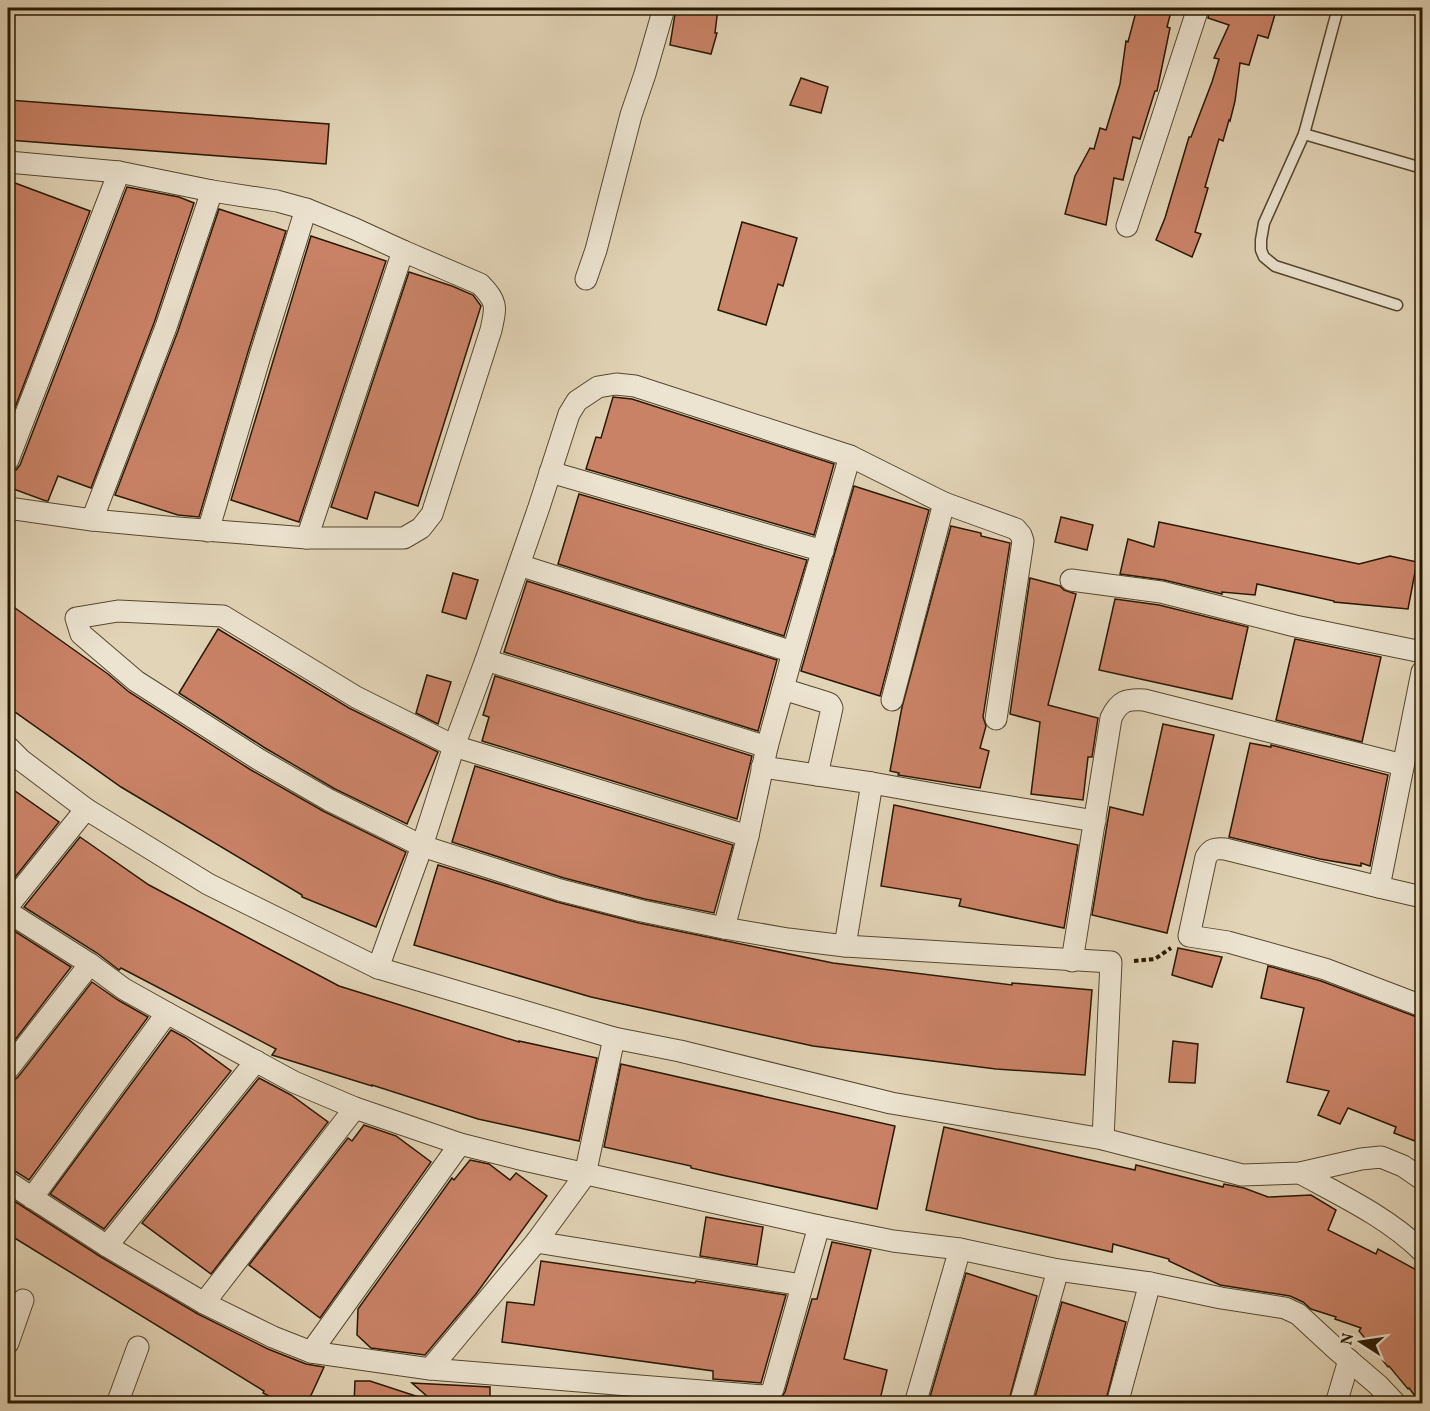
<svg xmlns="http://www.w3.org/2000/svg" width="1430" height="1411" viewBox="0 0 1430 1411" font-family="Vollkorn,serif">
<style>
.building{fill:#ca8267;stroke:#281801;stroke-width:1.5}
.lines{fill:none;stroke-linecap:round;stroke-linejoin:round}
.lane-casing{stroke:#56472e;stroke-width:13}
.street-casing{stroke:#56472e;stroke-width:23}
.path{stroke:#281801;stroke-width:4;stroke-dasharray:4.5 3;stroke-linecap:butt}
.lane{stroke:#ece3d0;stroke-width:10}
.street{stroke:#ece3d0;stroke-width:21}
</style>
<rect width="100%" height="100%" fill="#e2d4b7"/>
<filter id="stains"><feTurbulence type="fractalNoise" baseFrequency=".00333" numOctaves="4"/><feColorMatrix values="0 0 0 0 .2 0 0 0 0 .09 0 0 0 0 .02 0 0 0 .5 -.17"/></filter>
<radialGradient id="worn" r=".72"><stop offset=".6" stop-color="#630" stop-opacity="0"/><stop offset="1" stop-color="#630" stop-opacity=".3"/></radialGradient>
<g class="building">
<path d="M676,8H718L715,33H717L711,54L670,45Z"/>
<path d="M1137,8H1172L1167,27L1170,28L1157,91H1155L1140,139L1133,137L1123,180L1114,178L1106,225L1065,214L1075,176L1090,148L1094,149L1100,128L1106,130L1120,84L1126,41L1128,42Z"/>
<path d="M1210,8H1265L1276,11L1268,38L1258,35L1249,65L1240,63L1235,101L1230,121L1229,120L1223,141L1219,139L1205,187L1208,188L1195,232L1201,234L1192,257L1156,240L1165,218L1189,137H1191L1212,82L1219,59L1214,58L1229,25L1208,18Z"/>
<path d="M801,78L828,87L821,113L790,105Z"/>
<path d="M8,100L329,124L326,164L8,140Z"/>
<path d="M15,183L90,211L8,426V201Z"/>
<path d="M127,187L179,197L194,203L154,323L91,488L58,476L48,501H46L8,487V472L16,470L20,465Z"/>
<path d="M219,209L286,231L248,352L199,517L178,515L115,495L178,331Z"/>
<path d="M742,222L797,238L783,286L778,284L766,325L718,310Z"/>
<path d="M311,236L386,261L299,522L231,500Z"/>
<path d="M409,272L452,286L473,295L481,306L418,506L375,492L367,519L331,507Z"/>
<path d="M613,397L632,399L834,464L814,535L586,469L596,437L601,438Z"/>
<path d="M854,486L929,510L880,696L801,671Z"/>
<path d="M579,494L807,560L784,636L558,564Z"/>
<path d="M1061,517L1093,525L1087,550L1055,542Z"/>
<path d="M1159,522L1359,564L1390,556L1417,562L1408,609L1334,602V601L1257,584L1255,595L1222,592V594L1164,580L1120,574L1128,539L1154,547Z"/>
<path d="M951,526L981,533V536L1010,543L983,717L986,726L980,748L989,751L980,788L898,775L899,773L890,771L902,707Z"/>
<path d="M453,573L478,580L466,619L442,612Z"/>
<path d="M1030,578L1060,586L1064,590L1076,594L1048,705L1098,718L1092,757H1088L1083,800L1031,794L1040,722L1010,714Z"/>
<path d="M527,581L777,660L758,731L504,652Z"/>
<path d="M1115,599L1159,605L1248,627L1232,699L1099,670Z"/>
<path d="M8,603L108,674L129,692L251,770L323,811L406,852L376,927L302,897V895L121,787L8,707Z"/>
<path d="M218,629L349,708L438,752L407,824L335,789L265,748L179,693Z"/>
<path d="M1295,639L1381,657L1362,742L1276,720Z"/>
<path d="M427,675L451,682L438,724L416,713Z"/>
<path d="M495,676L752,756L737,819L482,741L489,717L483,715Z"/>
<path d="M1163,724L1214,735L1167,933L1092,915L1110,807L1143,815Z"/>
<path d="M1250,743L1271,747V745L1388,775L1370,866L1361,863V866L1320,859L1229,837Z"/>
<path d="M475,766L733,845L714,913L645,899L564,878L452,842Z"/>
<path d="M8,786L59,822L8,886Z"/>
<path d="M894,805L1078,845L1064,928L959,906L961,899L881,886Z"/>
<path d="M80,837L149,885L339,986L519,1042V1041L597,1058L579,1141L478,1119L372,1085V1086L272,1055L276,1049L121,968L119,970L97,953L24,907Z"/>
<path d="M438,865L557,902L639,923L833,963L1012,985V983L1092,990L1085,1075L996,1069L813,1046L591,997L414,945Z"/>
<path d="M8,927L71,967L8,1049Z"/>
<path d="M1178,948L1222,957L1212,987L1172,975Z"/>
<path d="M1268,966L1321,981L1422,1019V1127L1415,1141L1394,1133L1396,1127L1348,1108L1340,1124L1318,1115L1329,1091L1287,1082L1304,1008L1261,998Z"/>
<path d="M92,982L118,1000L148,1017L29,1180L15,1171L8,1169V1082L13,1081L18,1077Z"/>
<path d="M171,1030L186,1038L231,1071L104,1229L50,1194Z"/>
<path d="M1173,1041L1198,1044L1195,1083L1169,1082Z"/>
<path d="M621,1064L895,1126L877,1209L726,1176L691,1168V1166L604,1147Z"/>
<path d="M259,1078L291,1095L328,1122L211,1274L142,1223Z"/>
<path d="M364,1125L396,1136L431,1162L320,1318L249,1265L348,1138L352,1141Z"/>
<path d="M944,1127L1135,1170L1136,1165L1223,1187L1224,1184L1244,1188L1268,1197L1311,1195L1336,1210L1328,1230L1376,1254L1378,1249L1422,1273V1404H1421L1409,1388L1408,1389L1389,1366L1388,1367L1359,1331L1361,1328L1335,1319L1336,1317L1311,1309L1303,1302L1290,1296L1220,1285L1169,1261V1259L1113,1244L1112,1252L926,1210Z"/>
<path d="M470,1160L489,1164L510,1180L516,1173L547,1196L476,1294L425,1355L371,1348L357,1335L358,1309L452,1178L454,1180Z"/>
<path d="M8,1197L101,1257L198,1314L268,1349L306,1364L324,1367L307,1404H284L263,1393L264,1391L8,1234Z"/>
<path d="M706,1217L763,1227L757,1265L700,1256Z"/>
<path d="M832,1242L871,1250L844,1359L887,1370L879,1404H777L785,1392L812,1299H817Z"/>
<path d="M541,1261L695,1283L696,1281L786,1295L761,1383L713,1379V1371L502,1342L507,1302L534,1305Z"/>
<path d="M966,1273L1037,1296L1008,1404H928Z"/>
<path d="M1062,1302L1126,1322L1105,1404H1033Z"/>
<path d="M355,1381H370L425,1399L424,1404H354Z"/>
<path d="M412,1383L490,1387V1404H436Z"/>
</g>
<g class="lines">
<defs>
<g id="lane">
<path d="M1338,8L1304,134L1264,223L1261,240V250L1264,257L1275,266L1397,305"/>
<path d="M1304,134L1422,168"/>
</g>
<g id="street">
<path d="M8,162L119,172L212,191L277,201L306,209L355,229L403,251L480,284C498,302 496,307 491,330L432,514L421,528L404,538H307L178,528L92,520L8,508"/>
<path d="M1127,226L1198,8"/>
<path d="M586,279L596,250L631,115L645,74L664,8"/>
<path d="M8,460L119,172"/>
<path d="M550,472L823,551"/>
<path d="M92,520L166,327L212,191"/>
<path d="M208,531L260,356L306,209"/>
<path d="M307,538L403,251"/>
<path d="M519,565L793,652"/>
<path d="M1071,580L1161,592L1295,626L1422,652"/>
<path d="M486,660L767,747"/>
<path d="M1422,672L1379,887L1422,897"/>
<path d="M783,689L825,702L830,704L832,708L817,775"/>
<path d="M892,700L944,503"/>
<path d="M8,747L21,760L86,809L208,884L378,968L614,1038L680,1051L891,1103L1103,1139L1242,1175L1300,1173L1361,1159L1381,1157L1403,1166L1422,1179"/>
<path d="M762,767L872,783L956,798L1095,821"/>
<path d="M748,836L454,746L356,697L223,616L118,611L76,618L81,634L136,681L258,759L329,800L422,846L560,890L642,911L724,928L788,939L845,946L1111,962L1103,1139"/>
<path d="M1379,887L1225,849C1215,848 1211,849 1206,857L1189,936L1228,942L1325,969L1422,1006"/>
<path d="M8,906L86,809"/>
<path d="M8,912L90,964L124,989L167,1013L294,1082L355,1108L460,1144L524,1160L819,1226"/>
<path d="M724,928L748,836L767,747L793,652L850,456"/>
<path d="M845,946L872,783"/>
<path d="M1072,961L1111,718C1119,701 1126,699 1144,700L1403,765"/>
<path d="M378,968L422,846L454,746L486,660L539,507L569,414L577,401L598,387L616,384L635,386L850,456L944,503L1016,529L1021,535L1023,541L996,719"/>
<path d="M8,1069L90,964"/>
<path d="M1300,1173C1342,1196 1387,1217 1422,1251"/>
<path d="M8,1182L107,1246L204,1303L273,1337L311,1352L430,1369L763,1396L769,1394L773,1389L819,1226L893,1241L960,1249L1058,1270L1150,1283L1221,1298L1285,1308L1298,1314L1337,1350L1378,1385L1396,1404"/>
<path d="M32,1198L167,1013"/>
<path d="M536,1242L802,1285"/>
<path d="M107,1246L256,1061"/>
<path d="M204,1303L355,1108"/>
<path d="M8,1343L23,1300"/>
<path d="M311,1352L460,1144"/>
<path d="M430,1369L536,1242L585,1175L614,1038"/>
<path d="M117,1404L138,1347"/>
<path d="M915,1404L960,1249"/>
<path d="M1020,1404L1058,1270"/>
<path d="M1117,1404L1150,1283"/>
<path d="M1336,1404L1349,1360"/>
</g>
</defs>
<use href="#lane" class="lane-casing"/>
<use href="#street" class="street-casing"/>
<g class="path">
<path d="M1134,961L1155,959L1171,948"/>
<path d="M220,1404L221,1399"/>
</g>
<use href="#lane" class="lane"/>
<use href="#street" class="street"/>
</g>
<rect width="1430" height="1411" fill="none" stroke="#e2d4b7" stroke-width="30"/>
<rect x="9" y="9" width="1412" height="1393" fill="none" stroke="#281801" stroke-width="3"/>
<rect x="15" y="15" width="1400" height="1381" fill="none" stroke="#281801" stroke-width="1.5"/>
<g transform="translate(1361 1342) rotate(282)" stroke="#ece3d0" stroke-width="4.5" paint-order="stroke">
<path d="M0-4.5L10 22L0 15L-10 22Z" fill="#281801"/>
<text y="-9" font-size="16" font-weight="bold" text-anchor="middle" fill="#281801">N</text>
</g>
<rect width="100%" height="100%" filter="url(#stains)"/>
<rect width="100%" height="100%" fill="url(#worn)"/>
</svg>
